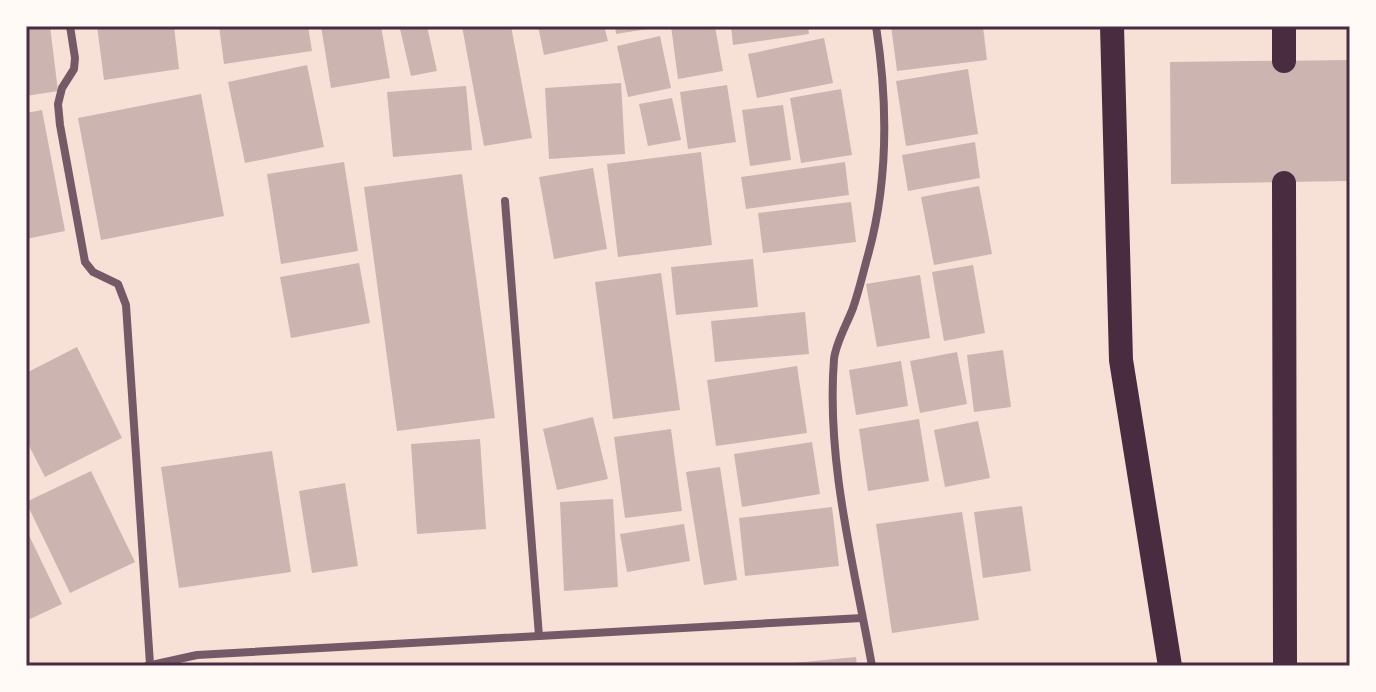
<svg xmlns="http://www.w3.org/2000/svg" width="1376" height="692" viewBox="0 0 1376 692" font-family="'Work Sans',sans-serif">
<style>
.building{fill:#ccb4b1}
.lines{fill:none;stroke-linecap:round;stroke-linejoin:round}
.minor{stroke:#755966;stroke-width:8}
.motorway{stroke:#4a2c40;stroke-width:24}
.neatline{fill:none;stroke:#4a2c40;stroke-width:3}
</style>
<rect width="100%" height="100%" fill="#f7e1d7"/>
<g class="building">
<path d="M26,26H50L58,91L26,96Z"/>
<path d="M97,26H174L179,69L104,80Z"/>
<path d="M219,26H308L312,51L224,64Z"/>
<path d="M321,26H381L390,78L331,88Z"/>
<path d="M413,26H427L437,71L411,76L400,29Z"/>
<path d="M462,26H511L532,138L484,146Z"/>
<path d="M538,26H604L608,41L544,55Z"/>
<path d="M615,26H654V28L616,34Z"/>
<path d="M671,26H715L723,71L678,79Z"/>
<path d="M731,26H808L809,34L733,45Z"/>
<path d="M891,26H983L987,60L897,71Z"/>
<path d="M660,36L671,88L628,97L617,46Z"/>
<path d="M824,38L833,83L757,98L748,54Z"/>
<path d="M1350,60V181L1171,184L1170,62Z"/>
<path d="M307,65L324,147L245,163L228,82Z"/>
<path d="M968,69L978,134L906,146L896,81Z"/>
<path d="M621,83L625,154L549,159L545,88Z"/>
<path d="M727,85L736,142L688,149L680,92Z"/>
<path d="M466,86L472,150L393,157L387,92Z"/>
<path d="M841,89L852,155L801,163L790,98Z"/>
<path d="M201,94L224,216L101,240L78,118Z"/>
<path d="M672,98L681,140L648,146L639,104Z"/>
<path d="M783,105L791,160L750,166L742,110Z"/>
<path d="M42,110L65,231L26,239V113Z"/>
<path d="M975,142L980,178L908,191L902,155Z"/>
<path d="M701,152L712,245L618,257L607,164Z"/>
<path d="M344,162L358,251L281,264L267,174Z"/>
<path d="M845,162L849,195L746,209L741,177Z"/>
<path d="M593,168L607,249L554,259L539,177Z"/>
<path d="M462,174L495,418L397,431L364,187Z"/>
<path d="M979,186L992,254L934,265L921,197Z"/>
<path d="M851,202L856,242L763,253L758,213Z"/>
<path d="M753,259L758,307L676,315L671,267Z"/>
<path d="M359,263L370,323L291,338L280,277Z"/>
<path d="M973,265L985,333L944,341L932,272Z"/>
<path d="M661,273L680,410L613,419L595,282Z"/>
<path d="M920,275L930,338L877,347L866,284Z"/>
<path d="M805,312L809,354L715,362L711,321Z"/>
<path d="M77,347L122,438L45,477L26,440V373Z"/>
<path d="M1003,350L1011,407L974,412L967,355Z"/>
<path d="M957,352L967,404L920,413L910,361Z"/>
<path d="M901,361L908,406L856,415L849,370Z"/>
<path d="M797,366L807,433L716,446L707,380Z"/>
<path d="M593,417L608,479L557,490L543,429Z"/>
<path d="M919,419L929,481L868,491L859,429Z"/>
<path d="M978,421L990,478L945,487L934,430Z"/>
<path d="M671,429L682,511L625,518L614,437Z"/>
<path d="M480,439L486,529L417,534L411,444Z"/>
<path d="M812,442L820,494L742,507L734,454Z"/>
<path d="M272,451L291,572L179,588L161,467Z"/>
<path d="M720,467L737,580L704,585L686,472Z"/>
<path d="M91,471L135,562L70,593L26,502Z"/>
<path d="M345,483L358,566L312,573L299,491Z"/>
<path d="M613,499L618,587L564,591L560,502Z"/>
<path d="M1022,506L1031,571L983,578L974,512Z"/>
<path d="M832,507L839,566L745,576L739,518Z"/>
<path d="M962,512L979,620L892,633L876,524Z"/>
<path d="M684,524L690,561L627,572L620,534Z"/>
<path d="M26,529L62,604L26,621Z"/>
<path d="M856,657L857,666H783V664Z"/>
</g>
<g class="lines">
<g class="minor">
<path d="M70,26L75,58L74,69L62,88L58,104L60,125L85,262L93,272L118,284L126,305L150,664"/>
<path d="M505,201L539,636"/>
<path d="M147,666L197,655L862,618"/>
<path d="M872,666C854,565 826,462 834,359C836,342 847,324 853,308C859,291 863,273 868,255C889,179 888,103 876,26"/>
</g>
<g class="motorway">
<path d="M1112,26L1121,360L1170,666"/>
<path d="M1284,61V26"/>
<path d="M1284,183L1285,666"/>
</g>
</g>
<rect width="1376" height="692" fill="none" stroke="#fffaf5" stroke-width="56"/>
<rect x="28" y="28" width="1320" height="636" class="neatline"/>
</svg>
